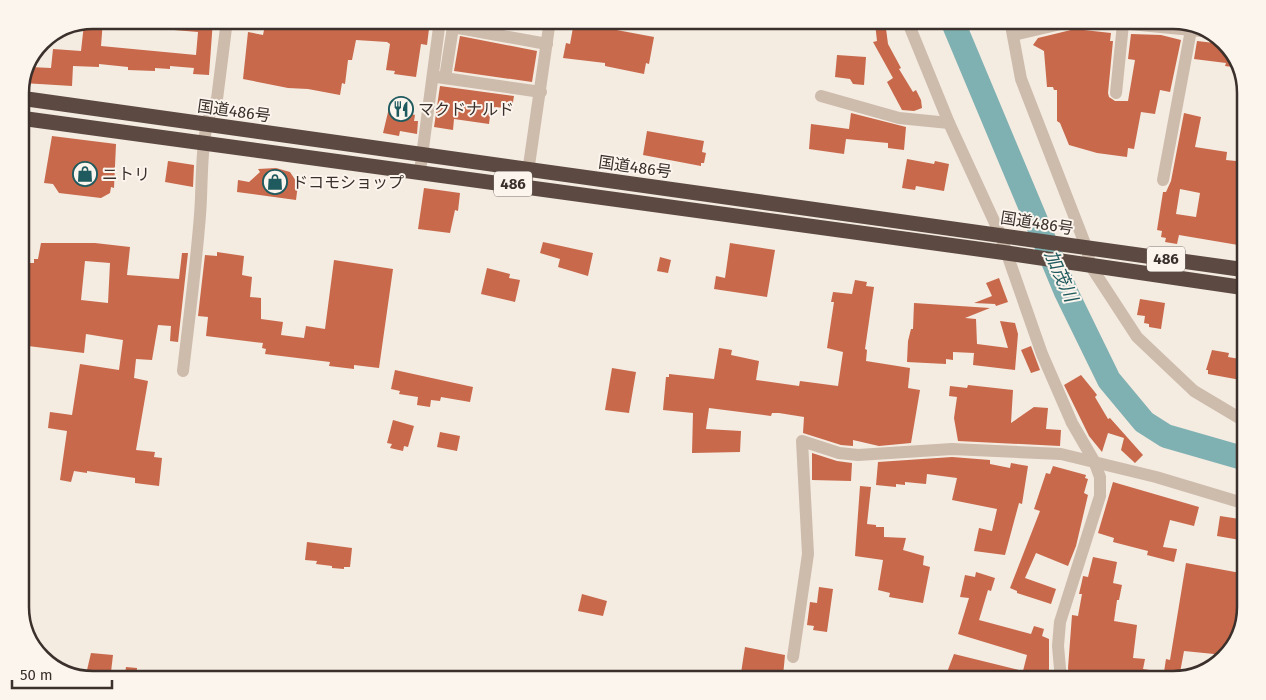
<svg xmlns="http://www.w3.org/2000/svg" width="1266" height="700" viewBox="0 0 1266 700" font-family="'Fira Sans','Noto Sans JP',sans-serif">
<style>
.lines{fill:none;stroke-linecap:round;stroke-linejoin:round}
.river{stroke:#7fb0b2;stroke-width:24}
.building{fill:#c8694b;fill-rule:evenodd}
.minor{stroke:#cdbbac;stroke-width:12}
.highway{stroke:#5c4a42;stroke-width:15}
.labels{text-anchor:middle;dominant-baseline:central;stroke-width:4;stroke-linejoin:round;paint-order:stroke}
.shield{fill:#fbf5ee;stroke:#756b66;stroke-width:1}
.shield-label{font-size:15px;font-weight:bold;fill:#3b302b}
.poi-label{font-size:16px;fill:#3b302b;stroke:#fbf5ee;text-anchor:start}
.street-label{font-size:16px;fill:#3b302b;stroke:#fbf5ee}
.water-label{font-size:18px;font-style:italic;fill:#1f5a5e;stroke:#fbf5ee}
.rim{fill:none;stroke:#3b302b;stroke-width:2.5}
</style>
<rect width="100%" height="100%" fill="#f4ebe1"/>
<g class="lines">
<path class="river" d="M952,20L1066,292L1109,380L1144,422L1166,436L1246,459"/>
</g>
<g class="building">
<path d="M93,20H103L101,46L196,55L198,32L150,28V20H213L209,75L193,74L194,68L170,66V69L155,68V71L128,70V67L99,64V67L73,66L72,86L23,83L30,67L51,68L53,49L81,51L84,24Z"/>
<path d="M266,20H323V27L344,30L346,20L429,29L427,45L421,44L416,77L394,74L395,71L386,70L390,44L387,42L356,40L352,60H348L345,84L342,83L340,95L308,89L288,88L243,79L248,32L263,35Z"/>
<path d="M885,21L888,44L901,68L899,69L913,92L916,90L921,100L922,108L914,111L902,110L887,82L893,78L873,42L877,41L875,23Z"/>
<path d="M574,22L654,37L649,64L646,63L644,74L605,66V63L563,58L566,43L570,44Z"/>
<path d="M1075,29L1111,33L1110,41H1113L1108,93L1109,97L1115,101H1128L1135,60L1128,59L1131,34L1161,35L1181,40L1170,92L1160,90L1155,114L1141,112L1134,149L1128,148L1127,157L1097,153L1069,145L1060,123L1057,121V90H1054L1053,87H1047L1044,51L1033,45L1038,38Z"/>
<path d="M460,36L537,51L532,82L454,71Z"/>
<path d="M1197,41L1223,44L1236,56L1240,68L1225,66L1226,63L1194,59Z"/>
<path d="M837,55L866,57L864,85L853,84L850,79L835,77Z"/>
<path d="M440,86L514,96L512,108L491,107L489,124L454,119L453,130L434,127Z"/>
<path d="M389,108L411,112V114L415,115L414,121H418L417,134L400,131L399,136L383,133Z"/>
<path d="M851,113L906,127L904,150L888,148V143L846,139L844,154L809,149L811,124L849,129Z"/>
<path d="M1184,113L1201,117L1195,147L1227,152L1226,160L1246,162L1244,246L1179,235L1177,244L1165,242L1166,238L1161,237L1162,231L1157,230L1163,192H1166L1171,181ZM1180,189L1200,193L1196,217L1176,214Z"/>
<path d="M647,131L704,141L702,152L706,153L704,163H701V166L643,155Z"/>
<path d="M52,136L116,144L114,188L111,187L110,193L101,198L59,193L53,184L44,183Z"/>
<path d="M907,159L934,164L935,161L949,164L944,191L916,186L915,190L902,188Z"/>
<path d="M168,161L194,165L193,187L165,182Z"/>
<path d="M276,168L290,172L298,184L296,200L237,192L238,180L249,182L260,172L258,169Z"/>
<path d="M424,188L460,193L458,211L455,210L450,233L418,229Z"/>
<path d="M543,242L593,253L588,276L558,267L560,259L540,253Z"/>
<path d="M41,243H95L130,247L127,275L179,279L182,253H188L178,342L170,341L171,326L158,325L152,360L136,359L134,378L148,381L136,450L155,452L154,457L162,458L159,486L135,483V478L87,471V473L74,471L71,482L60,480L67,431L48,428L50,412L72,415L80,364L119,370L123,340L86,334L84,353L20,345L21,263H34V259H38ZM85,261L110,263L108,303L81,300Z"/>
<path d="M730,243L775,250L767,297L714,289L716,276L725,278Z"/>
<path d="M217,252L244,256L242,275L252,277L250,297L261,298V319L283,322L281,335L304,338L306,326L325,329L334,260L393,269L379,368L354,365V369L329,366L330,362L265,354L266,349L262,348L263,343L206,336L208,317L198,316L205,255L217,256Z"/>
<path d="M660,257L671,260L668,273L657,271Z"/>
<path d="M487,268L510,274L509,278L520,280L515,302L481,294Z"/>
<path d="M999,278L1008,302L996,306L995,304L974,303L992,296L986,283Z"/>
<path d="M855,280L867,282L866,286L874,287L865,349L867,350L866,361L910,368L908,388L920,390L911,443L879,446L853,440V446L841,445L803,433L804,417L779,413H772L771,416L709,408L706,429L741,431L740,452L692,453L693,413L663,410L666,377H669V374L714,379L719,348L732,350L731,355L759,361L756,380L799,386L800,381L838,386L843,352L827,348L834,302H831L833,292L852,294Z"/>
<path d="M1140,299L1165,303L1161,329L1149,327V324L1144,323L1145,316L1137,315Z"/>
<path d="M914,303L990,308L965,318L976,319L977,344L1008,348L1000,321L1015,323L1018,334L1015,370L973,365L974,353L953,352V360L946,359V364L907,362L908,341L911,329H913Z"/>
<path d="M1031,346L1040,370L1031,373L1021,350Z"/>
<path d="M1212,350L1229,353L1228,357L1246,360V381L1208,374V370H1206Z"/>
<path d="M612,368L636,372L629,413L605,410Z"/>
<path d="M395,370L473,387L470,402L441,397L440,401L431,400L430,407L417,405L418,397L399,394L400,391L391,389Z"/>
<path d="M1081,375L1094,391L1097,395L1095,397L1108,419L1110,418L1143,455L1135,463L1121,450L1124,438L1108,433L1102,452L1089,436L1064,385Z"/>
<path d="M968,385L1013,390L1011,423L1034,407L1048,408L1046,429L1061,430L1060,446L958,441L954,418L957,397L949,396L950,386L967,388Z"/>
<path d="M393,420L414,426L408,447L404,446L403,451L390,448L392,444L387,443Z"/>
<path d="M440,432L460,436L457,451L437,447Z"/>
<path d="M812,453L837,461L852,463L851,481L812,480Z"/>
<path d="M952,457L990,460V464L1010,468L1011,463L1028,466L1022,504L1019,503L1005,555L974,551L979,528L992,531L997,509L952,500L957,478L927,474L926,484L905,482V485L896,484V487L876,485L878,462Z"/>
<path d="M1053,466L1086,475L1085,478L1088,479L1084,493L1088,495L1076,546L1068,566L1036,553L1025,578L1056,589L1051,604L1017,593V591L1010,588L1040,511L1034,509L1046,473L1050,474Z"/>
<path d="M1113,482L1199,507L1194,526L1170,520L1163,547L1177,549L1174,562L1147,555L1148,551L1113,542L1114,538L1098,533Z"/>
<path d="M860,486L871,487L867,524L876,525V527H884V537L906,538L903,550L924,556L923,565L930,567L923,603L889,597L890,593L878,590L883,560L855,556Z"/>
<path d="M1220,516L1246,520V541L1217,536Z"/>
<path d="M307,542L352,548L350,567H344V569L332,568V566L316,564L317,561L305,560Z"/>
<path d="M1093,557L1117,562L1113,583L1122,585L1119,600H1117L1114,621L1137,625L1133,658L1145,659L1143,669L1164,672L1166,659L1170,660L1186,563L1246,574V607L1236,643L1224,655L1184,651L1179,678L1173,680H1072L1073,675H1069L1068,668L1072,615L1078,616L1082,594H1079L1082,581L1083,576L1088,577Z"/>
<path d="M976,572L995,578L991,591L988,590L979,620L1031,634L1034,626L1044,629L1042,636L1049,639V679L1017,680L1002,677V680H944L954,654L1023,671L1027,655L958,634L969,598L960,597L965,575L975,577Z"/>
<path d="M819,587L833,589L827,632L813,630L814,626L807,625L810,602L817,603Z"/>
<path d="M582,594L607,601L603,616L578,611Z"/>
<path d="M745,647L785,655L783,676L777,674L776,679L741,673Z"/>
<path d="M91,653L113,655L111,672L87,670Z"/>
<path d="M126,667L137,668L136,680H124Z"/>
</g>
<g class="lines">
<g class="minor">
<path d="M907,20L949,123L1000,234L1042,354L1072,423L1094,461L1100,477V496L1060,622L1058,646L1061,680"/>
<path d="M1010,20L1021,79L1087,249L1090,265L1137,337L1194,391L1246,422"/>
<path d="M1089,20L1212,32"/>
<path d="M1013,35L1078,20"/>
<path d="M437,77L541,92"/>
<path d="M445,78L453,27L547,44"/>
<path d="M1116,93L1123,24"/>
<path d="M821,96L899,118L949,123"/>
<path d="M420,171L440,20"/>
<path d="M1163,180L1191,30"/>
<path d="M526,186L550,20"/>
<path d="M183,371C189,319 196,267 200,215C203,182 199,125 217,99L227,20"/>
<path d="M793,657L808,554L802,441L839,453L858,455L952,449L1061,454L1156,477L1246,504"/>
</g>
<g class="highway">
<path d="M20,98L1246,270"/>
<path d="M20,118L1007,253L1246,288"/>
</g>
</g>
<defs>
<symbol id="restaurant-ring" viewBox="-11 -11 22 22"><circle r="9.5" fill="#fbf5ee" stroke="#1f5a5e" stroke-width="1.5"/><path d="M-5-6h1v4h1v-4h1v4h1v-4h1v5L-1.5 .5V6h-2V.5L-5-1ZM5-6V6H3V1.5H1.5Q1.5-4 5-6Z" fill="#1f5a5e"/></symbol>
<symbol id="shop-ring" viewBox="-11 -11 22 22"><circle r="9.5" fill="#fbf5ee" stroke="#1f5a5e" stroke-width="1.5"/><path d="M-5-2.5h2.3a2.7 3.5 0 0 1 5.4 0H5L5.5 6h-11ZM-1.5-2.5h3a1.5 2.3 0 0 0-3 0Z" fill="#1f5a5e"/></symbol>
</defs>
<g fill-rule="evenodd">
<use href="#restaurant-ring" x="387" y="95" width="28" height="28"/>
<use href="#shop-ring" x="71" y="160" width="28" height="28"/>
<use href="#shop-ring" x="261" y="168" width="28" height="28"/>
</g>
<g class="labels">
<g class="shield">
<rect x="494" y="171.5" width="38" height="25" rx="4"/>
<rect x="1147" y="246.5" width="38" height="25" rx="4"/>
</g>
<g class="shield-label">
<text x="513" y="184">486</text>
<text x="1166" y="259">486</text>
</g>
<g class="poi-label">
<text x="418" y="109">マクドナルド</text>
<text x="102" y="174">ニトリ</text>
<text x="292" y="182">ドコモショップ</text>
</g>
<g class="street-label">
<text transform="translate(234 111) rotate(8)">国道486号</text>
<text transform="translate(635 167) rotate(8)">国道486号</text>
<text transform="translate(1037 223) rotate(9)">国道486号</text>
</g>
<g class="water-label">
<text transform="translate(1061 276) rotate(66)">加茂川</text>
</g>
</g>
<path d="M0 0H1266V700H0ZM93 29H1173A64 64 0 0 1 1237 93V607A64 64 0 0 1 1173 671H93A64 64 0 0 1 29 607V93A64 64 0 0 1 93 29Z" fill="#fbf5ee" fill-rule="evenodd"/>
<path class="rim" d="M93 29H1173A64 64 0 0 1 1237 93V607A64 64 0 0 1 1173 671H93A64 64 0 0 1 29 607V93A64 64 0 0 1 93 29Z"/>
<path d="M12 680v8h100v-8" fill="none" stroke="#3b302b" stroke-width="2.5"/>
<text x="20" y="680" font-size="15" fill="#3b302b" stroke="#fbf5ee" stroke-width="4" paint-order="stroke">50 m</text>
</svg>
